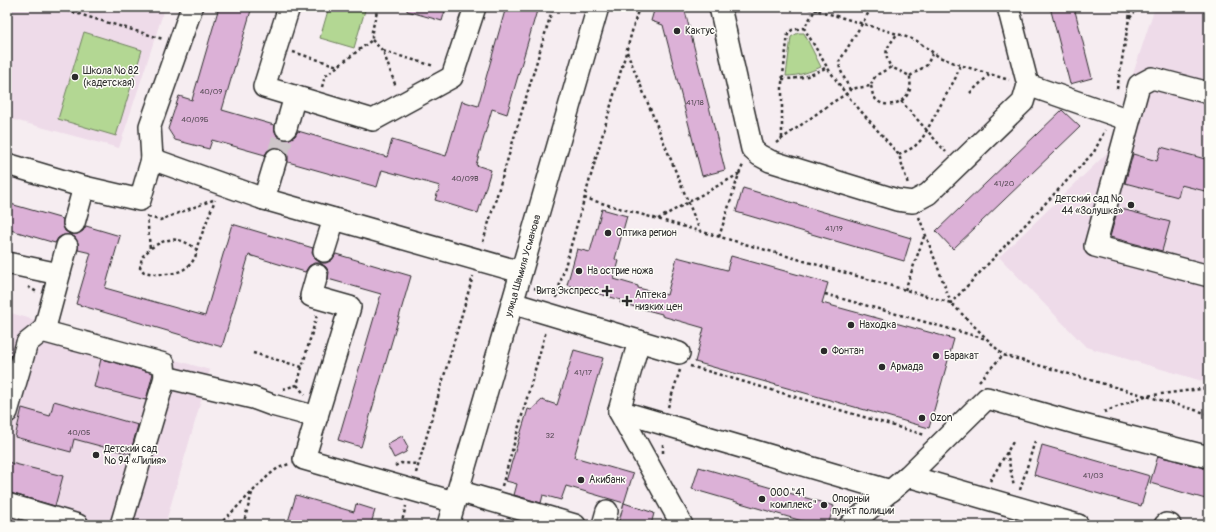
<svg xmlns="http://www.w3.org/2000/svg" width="1216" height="532" viewBox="0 0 1216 532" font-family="Pangolin,sans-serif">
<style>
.built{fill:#eedbe9}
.green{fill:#b3d793;stroke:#6f815f}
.building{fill:#dcb1d7;stroke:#2b2b2b}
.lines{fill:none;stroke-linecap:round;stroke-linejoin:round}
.minor-tunnel{stroke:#cdc6c9;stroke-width:21;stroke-dasharray:21 10;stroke-linecap:butt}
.minor-casing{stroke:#2b2b2b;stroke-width:24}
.path{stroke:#2b2b2b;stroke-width:2.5;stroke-dasharray:3 3;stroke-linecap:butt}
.minor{stroke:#fdfcf7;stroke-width:21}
.poi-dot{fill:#2b2b2b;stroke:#fdfcf7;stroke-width:1.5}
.labels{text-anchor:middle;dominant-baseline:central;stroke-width:3;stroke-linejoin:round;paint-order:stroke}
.number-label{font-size:8px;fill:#574c56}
.poi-label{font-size:10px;fill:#2b2b2b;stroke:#fdfcf7;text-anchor:start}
.street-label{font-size:10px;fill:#2b2b2b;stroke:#fdfcf7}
</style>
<rect width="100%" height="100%" fill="#f6edf1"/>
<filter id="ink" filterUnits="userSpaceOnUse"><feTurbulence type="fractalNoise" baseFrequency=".025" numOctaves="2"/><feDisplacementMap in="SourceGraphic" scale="8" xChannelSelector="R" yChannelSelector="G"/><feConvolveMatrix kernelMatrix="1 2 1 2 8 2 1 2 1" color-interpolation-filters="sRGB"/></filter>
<g filter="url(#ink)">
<g class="built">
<path d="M7,7H165L119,148L7,118Z"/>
<path d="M1155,7H1197L1209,10V383L1086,347L999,257L1107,153Z"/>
<path d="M7,312L210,370L165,525H7Z"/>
</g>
<g class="green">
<path d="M329,7H366L354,48L320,38Z"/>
<path d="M84,32L142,50L116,136L58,119Z"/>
<path d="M798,33H804L821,67C809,72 799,76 786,76L791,37Z"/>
</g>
<g class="building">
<path d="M219,7H252L222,110L274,125L275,131L277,136L282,139H289L295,136L298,131L387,157L392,140L446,156L462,101L478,106L506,7H538L507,114L492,109L476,165L491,170L478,213L435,200L440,186L382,170L377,187L288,162V156L285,151L279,147H273L268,150L265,155L212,140L209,149L175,140L168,129L179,96L192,100Z"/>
<path d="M407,7H446L442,21L407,11Z"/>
<path d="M655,7H684L725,170L702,176L663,25L651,21Z"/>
<path d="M1050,7H1074L1092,78L1070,84Z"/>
<path d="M1062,110L1080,127L953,249L936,231Z"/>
<path d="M1161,147L1209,160V192L1181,185L1178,197L1125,183L1133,154L1157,161Z"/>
<path d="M743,188L911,238L904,261L736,212Z"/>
<path d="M7,203L63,219V226L65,231L70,234H77L83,231L86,226L120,236L105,288L205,316L232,224L313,248L312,253L315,259L321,263H326L332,260L336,254L411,276L361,447L338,440L381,294L328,279L329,272L326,267L320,263H314L309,266L305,272L249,255L222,347L76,304L91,253L78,250V243L75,237L70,235H64L58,238L55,243L7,229Z"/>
<path d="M1118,208L1170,222L1162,251L1110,237Z"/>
<path d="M602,209L627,216L615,259L619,261L614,279L638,286V288L667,295L677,257L727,270L731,256L828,283L822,303L954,339L929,428L695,362L704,328L662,316V314L620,303L621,300L567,285L577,249L590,252Z"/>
<path d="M574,350L603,358L574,457L633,474L624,503L566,486L561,500L543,495L541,503L514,495L517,484L506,481L528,409L531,410L542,400L557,405Z"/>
<path d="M101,359L153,373L146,400L94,387Z"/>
<path d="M54,401L138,425L130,454L74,439L71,452L15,437L22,408L50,416Z"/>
<path d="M402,436L408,447L406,452L394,458L387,444Z"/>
<path d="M1042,445L1150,476L1141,506L1034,475Z"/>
<path d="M1158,456L1209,469V500L1150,483Z"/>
<path d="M7,462L63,476L55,506L7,492Z"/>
<path d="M699,467L834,506L828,525H816L692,489Z"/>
<path d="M296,495L354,512L356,504L375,510L371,524L364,522L363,525H287Z"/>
<path d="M624,503L654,513L651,525H618Z"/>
</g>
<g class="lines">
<path class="minor-tunnel" d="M276,159L286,128"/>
<defs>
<g id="minor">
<path d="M289,7L264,87L373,120L452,77L475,7"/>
<path d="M720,7L752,149L759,155L770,161L897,200L913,202L928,194L1023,102L1028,85L1008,7"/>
<path d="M1028,85L1129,120"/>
<path d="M1209,93L1152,78L1139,85L1095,246L1209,276"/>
<path d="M286,128L295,96"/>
<path d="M152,159L150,126L192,7"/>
<path d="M7,164L84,187L140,200L152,159L264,199L521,272"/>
<path d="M264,199L276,159"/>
<path d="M74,223L84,187"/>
<path d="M324,251L334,219"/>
<path d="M7,263L59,274"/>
<path d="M317,275L311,296L350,307L304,459L454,502"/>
<path d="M512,303L679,353"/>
<path d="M44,331L67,246"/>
<path d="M639,341L619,411L891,491"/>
<path d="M165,377L253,398L272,405L317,417"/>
<path d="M619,411L682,525"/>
<path d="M7,412L27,343L42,331L164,364L165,377L121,525"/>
<path d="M908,476L1078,525"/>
<path d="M458,491L575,525"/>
<path d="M7,504L78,525"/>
<path id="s1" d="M448,525L598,7"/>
<path d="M603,525L607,511"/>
<path d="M850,525L908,476L987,398L1075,423L1209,457"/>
<path d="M1165,525L1166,524L1170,525"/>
</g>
</defs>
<use href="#minor" class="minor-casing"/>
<g class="path">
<path d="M55,7L163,39"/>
<path d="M803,7L816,10L821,7"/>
<path d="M814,7L816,10L901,35L917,41L939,57L960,65L1009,80"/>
<path d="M817,7L804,28L827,67L846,94L899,155L908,184"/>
<path d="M1130,18L1138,7"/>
<path d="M372,40L383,51L396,87"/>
<path d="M383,51L434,66"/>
<path d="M293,52L338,66"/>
<path d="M627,52L700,231"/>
<path d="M910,76L927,65L933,52"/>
<path d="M782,79C801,79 811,76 827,67"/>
<path d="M871,86C872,88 872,93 873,95C880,111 906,105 910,89C911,85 910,80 910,76L891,67"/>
<path d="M322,87L325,76L372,40V31L378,7"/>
<path d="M1117,89L1131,7"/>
<path d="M850,90L840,69L839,62L872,7"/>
<path d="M970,93L989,75"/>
<path d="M901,101L946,152"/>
<path d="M782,138V83L788,34L792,30L804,28"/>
<path d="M776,143L830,104L846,94L850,90L856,88L871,86C873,74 882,73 891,67C881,51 889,46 897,34"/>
<path d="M899,155L914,147L922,139L956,77L960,65"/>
<path d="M584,198L951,303L1003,355L1209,414"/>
<path d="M147,215L150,249L142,257L140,268L144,272C161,276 185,276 194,259C197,255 196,249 198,244C204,229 209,215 215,200"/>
<path d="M148,217L160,220L213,200"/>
<path d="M919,217L951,303L1094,152L1105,130"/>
<path d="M658,219L739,174"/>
<path d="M719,237L739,174L743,165"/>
<path d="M483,242L553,7"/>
<path d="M151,248C168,237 179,236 196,249"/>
<path d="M28,287L37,292"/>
<path d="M534,288L557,294"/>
<path d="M905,290L925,234"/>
<path d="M825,294L986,339"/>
<path d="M556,298L639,7"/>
<path d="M253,353L302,367"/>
<path d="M690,366L925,435"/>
<path d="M979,381L1003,355"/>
<path d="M297,385L305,395"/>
<path d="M283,389L297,385L317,315"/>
<path d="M668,407L680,370"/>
<path d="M1104,412L1145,396L1209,388"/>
<path d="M1007,452L1014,487"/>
<path d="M663,453V442"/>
<path d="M395,466L401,463L418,464"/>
<path d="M416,473L473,276"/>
<path d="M990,481L1013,442"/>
<path d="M502,486L546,331"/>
<path d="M1020,490L1035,441"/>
<path d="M219,525L269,475L278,468L289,464"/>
<path d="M243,525L252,493"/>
<path d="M401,525L406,506"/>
<path d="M491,525H494"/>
</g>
<use href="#minor" class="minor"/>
</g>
</g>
<g class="poi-dot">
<circle cx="677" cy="31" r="4"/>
<circle cx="75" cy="77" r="4"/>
<circle cx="1131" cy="205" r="4"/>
<circle cx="608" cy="233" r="4"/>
<circle cx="579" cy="271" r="4"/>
<path d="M605 285h4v4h4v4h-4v4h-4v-4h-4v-4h4z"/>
<path d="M625 295h4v4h4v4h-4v4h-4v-4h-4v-4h4z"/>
<circle cx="851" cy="325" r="4"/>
<circle cx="824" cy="351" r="4"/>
<circle cx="936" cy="356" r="4"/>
<circle cx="882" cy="367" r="4"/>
<circle cx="922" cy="418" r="4"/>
<circle cx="96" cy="455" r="4"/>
<circle cx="581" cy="480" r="4"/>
<circle cx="762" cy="499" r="4"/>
<circle cx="824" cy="505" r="4"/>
</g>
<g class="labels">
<g class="number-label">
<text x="211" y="91">40/09</text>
<text x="695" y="102">41/18</text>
<text x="195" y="119">40/09Б</text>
<text x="465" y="178">40/09В</text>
<text x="1004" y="183">41/20</text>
<text x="834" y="228">41/19</text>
<text x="583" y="372">41/17</text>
<text x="79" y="432">40/05</text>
<text x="550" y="435">32</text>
<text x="1093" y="475">41/03</text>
</g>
<g class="poi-label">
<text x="685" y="31">Кактус</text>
<text x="83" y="71">Школа № 82<tspan x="83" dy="12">(кадетская)</tspan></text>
<text x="1123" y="199" text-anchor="end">Детский сад №<tspan x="1123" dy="12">44 «Золушка»</tspan></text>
<text x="616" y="233">Оптика регион</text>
<text x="587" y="271">На острие ножа</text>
<text x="599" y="291" text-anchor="end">Вита Экспресс</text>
<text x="635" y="295">Аптека<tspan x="635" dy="12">низких цен</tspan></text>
<text x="859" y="325">Находка</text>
<text x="832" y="351">Фонтан</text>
<text x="944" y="356">Баракат</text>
<text x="890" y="367">Армада</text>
<text x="930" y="418">Ozon</text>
<text x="104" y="449">Детский сад<tspan x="104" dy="12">№ 94 «Лилия»</tspan></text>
<text x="589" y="480">Акибанк</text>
<text x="770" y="493">ООО "41<tspan x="770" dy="12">комплекс"</tspan></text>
<text x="832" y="499">Опорный<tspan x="832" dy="12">пункт полиции</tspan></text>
</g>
<g class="street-label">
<text stroke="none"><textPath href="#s1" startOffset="270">улица Шамиля Усманова</textPath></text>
</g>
</g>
<rect width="1216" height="532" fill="none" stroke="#fdfcf7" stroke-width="24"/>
<rect x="12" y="12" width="1192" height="508" fill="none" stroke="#2b2b2b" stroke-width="1.5" filter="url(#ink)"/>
</svg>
